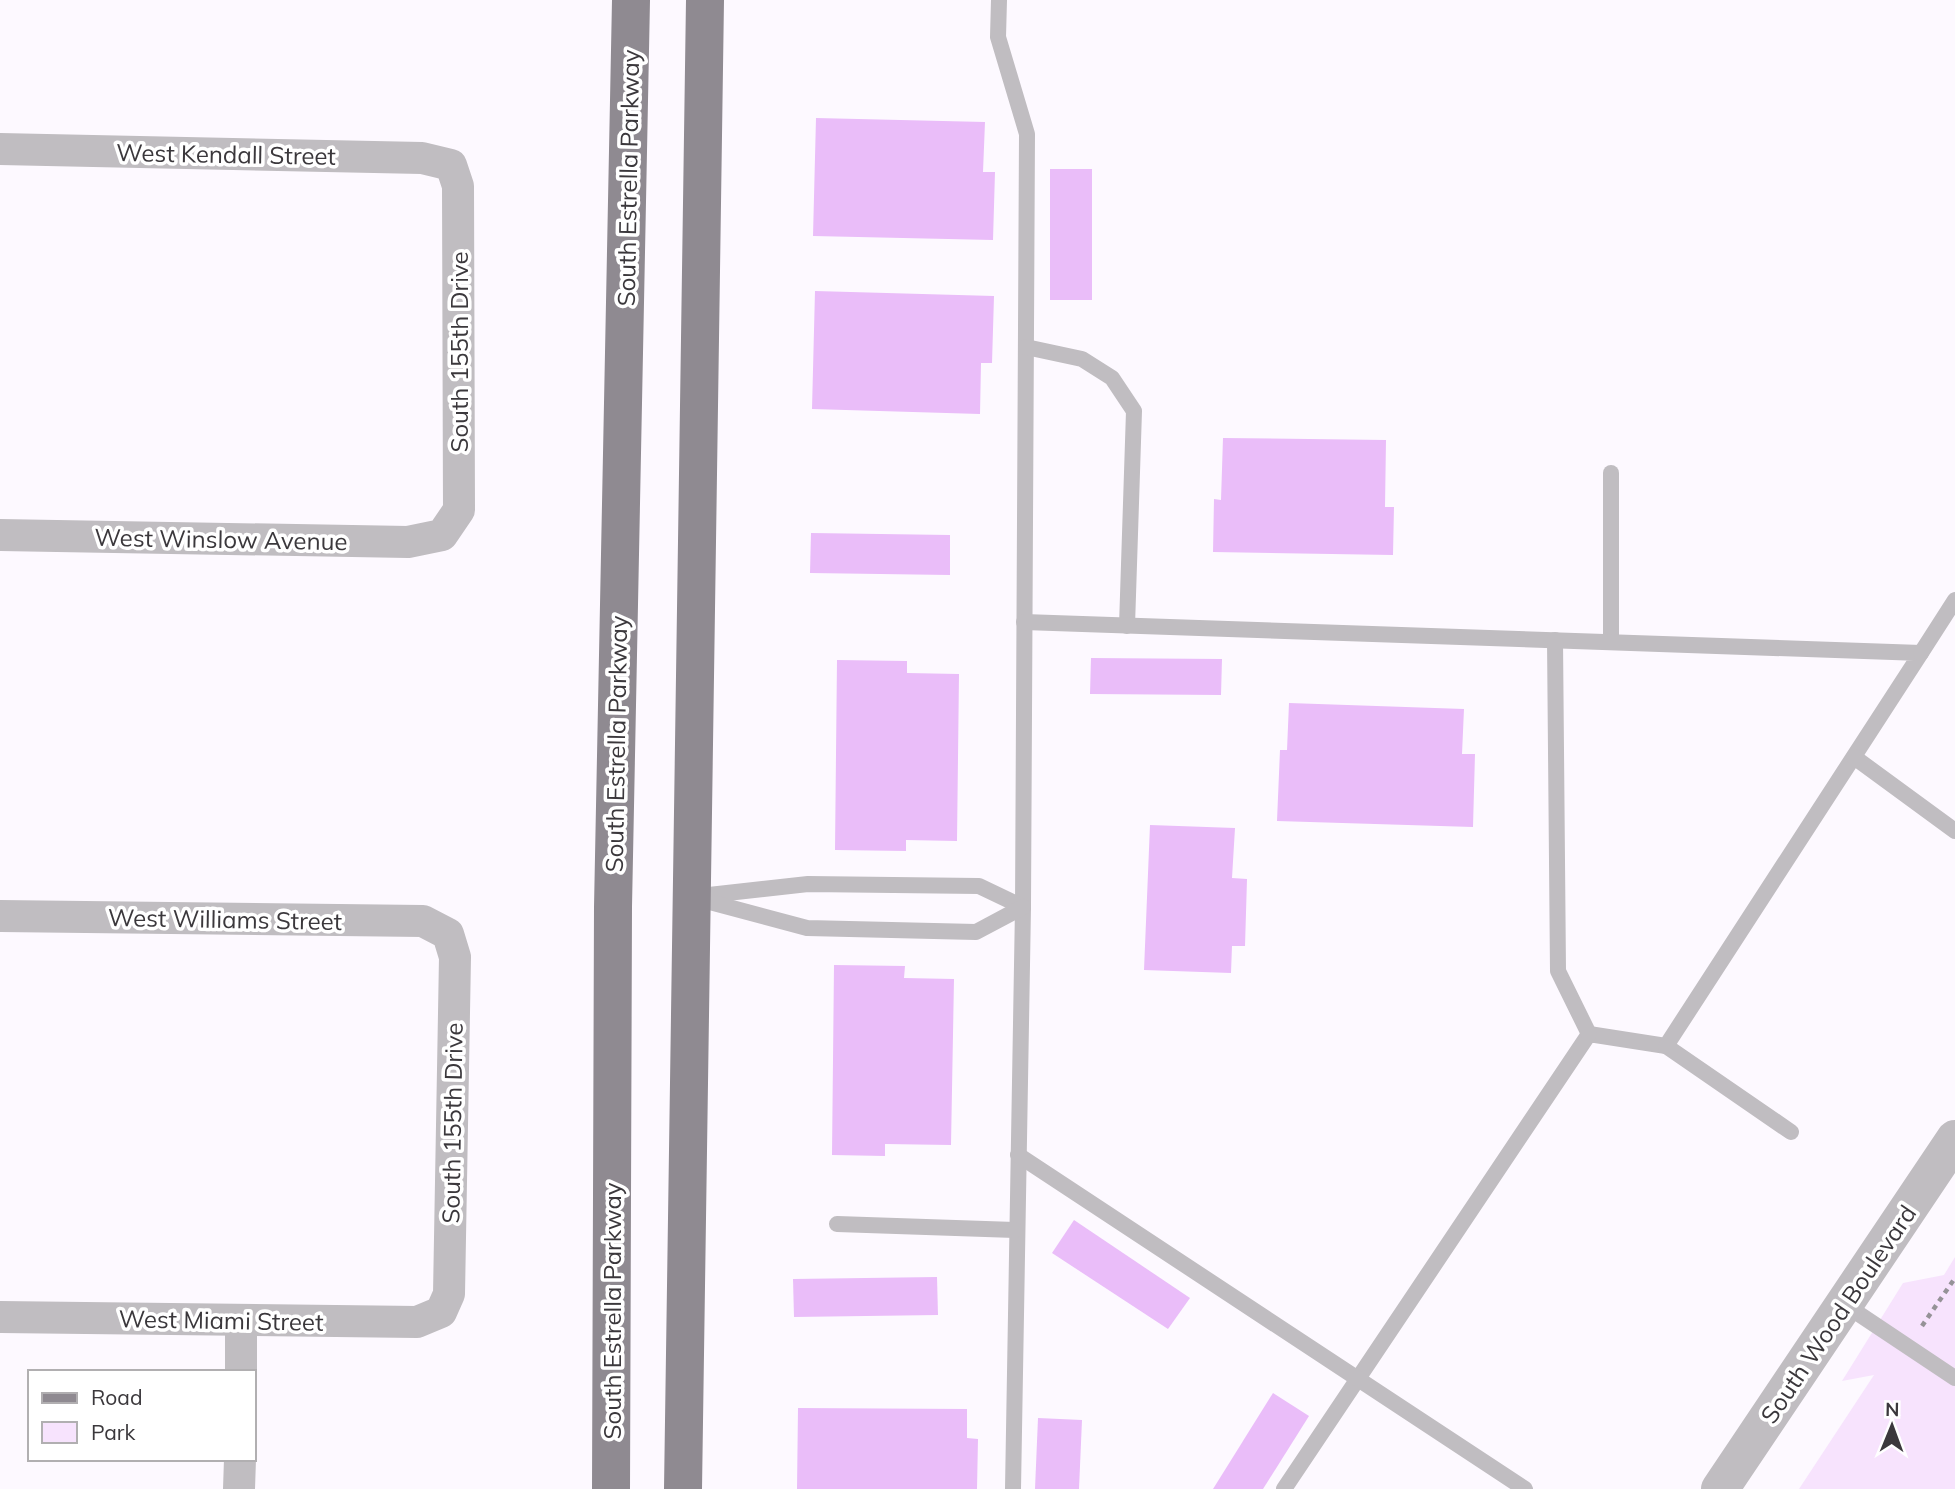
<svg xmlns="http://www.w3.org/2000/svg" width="1955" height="1489" viewBox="0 0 1955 1489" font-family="Mulish,sans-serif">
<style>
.green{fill:#f7e3fd}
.building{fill:#eabdf9}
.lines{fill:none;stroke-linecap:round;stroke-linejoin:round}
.path{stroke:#959297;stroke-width:4.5;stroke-dasharray:5 5;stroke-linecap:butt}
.service{stroke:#c0bdc1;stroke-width:16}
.minor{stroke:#c0bdc1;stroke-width:32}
.tertiary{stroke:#c0bdc1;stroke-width:38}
.primary{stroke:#8f8a91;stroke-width:38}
.labels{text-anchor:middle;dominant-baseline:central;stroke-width:7;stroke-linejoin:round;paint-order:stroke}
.street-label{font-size:24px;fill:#3b383c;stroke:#fff}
</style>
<rect width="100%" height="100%" fill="#fdf9ff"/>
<path class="green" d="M1955,1257V1489H1799L1874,1375L1842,1381L1903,1283L1944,1275Z"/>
<g class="building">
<path d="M816,118L985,122L983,172H995L993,240L813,236Z"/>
<rect x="1050" y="169" width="42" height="131"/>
<path d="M815,291L994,296L992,363H981L980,414L812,409Z"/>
<path d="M1223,438L1386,440L1385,507H1394L1393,555L1213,552L1214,499L1221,500Z"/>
<path d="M811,533L950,535V575L810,573Z"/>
<path d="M1091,658L1222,659L1221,695L1090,694Z"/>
<path d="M837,660L907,661V673L959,674L957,841L906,840V851L835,850Z"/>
<path d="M1289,703L1464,709L1462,754H1475L1473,827L1277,821L1280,750H1287Z"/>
<path d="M1150,825L1235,828L1232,878L1247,879L1245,946H1232L1231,973L1144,970Z"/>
<path d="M834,965L905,966L904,978L954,979L951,1145L885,1144V1156L832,1155Z"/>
<path d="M1074,1220L1190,1298L1168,1329L1052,1253Z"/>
<path d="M937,1277L938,1315L794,1317L793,1279Z"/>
<path d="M1273,1393L1309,1416L1263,1489H1213Z"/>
<path d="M798,1408L967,1409V1438L978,1439L977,1489H797Z"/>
<path d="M1038,1418L1082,1420L1079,1489H1035Z"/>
</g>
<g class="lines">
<path class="path" d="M1922,1326L1955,1278"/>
<g class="service">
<path d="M999,0L998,37L1027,134L1023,907L1013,1489"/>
<path d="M1026,347L1082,359L1112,378L1134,411L1127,626"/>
<path d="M1611,473V642"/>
<path d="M1024,622L1921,653L1666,1046L1589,1034L1284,1489"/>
<path d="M1555,640L1558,971L1589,1034"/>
<path d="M1921,653L1955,600"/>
<path d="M1854,757L1955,831"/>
<path d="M700,896L808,884L979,886L1023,907"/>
<path d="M691,897L807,928L976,932L1023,907"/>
<path d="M1666,1046L1791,1132"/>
<path d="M1018,1155L1525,1489"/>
<path d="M837,1224L1015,1230"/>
<path d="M1844,1304L1955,1378"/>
</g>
<g class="minor">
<path d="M0,149L422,158L451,165L458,186L459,510L442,535L408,542L0,535"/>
<path d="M0,916L423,921L448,934L455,957L449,1294L441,1312L417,1322L0,1317"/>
<path d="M241,1372V1321"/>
<path d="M239,1489L240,1459"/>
</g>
<path class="tertiary" d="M1720,1489L1955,1139"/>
<g class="primary">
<path d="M611,1489L613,907L631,0"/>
<path d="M683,1489L705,0"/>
</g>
</g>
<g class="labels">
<g class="street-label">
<text transform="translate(226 154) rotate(1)">West Kendall Street</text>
<text transform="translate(628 178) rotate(-89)">South Estrella Parkway</text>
<text transform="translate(459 352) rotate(-90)">South 155th Drive</text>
<text transform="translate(221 539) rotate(1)">West Winslow Avenue</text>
<text transform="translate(616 744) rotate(-89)">South Estrella Parkway</text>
<text transform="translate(225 919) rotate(1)">West Williams Street</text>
<text transform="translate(452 1123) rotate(-89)">South 155th Drive</text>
<text transform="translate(612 1311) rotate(-90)">South Estrella Parkway</text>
<text transform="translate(1838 1314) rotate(-56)">South Wood Boulevard</text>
<text transform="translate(221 1320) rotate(1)">West Miami Street</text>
</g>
</g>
<rect x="28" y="1370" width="228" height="91" fill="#ffffff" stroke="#b1afb1" stroke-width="2"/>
<rect x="42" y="1393" width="35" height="10" fill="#8f8a91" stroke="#b1afb1" stroke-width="2"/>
<text x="91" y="1405" font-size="21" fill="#3b383c">Road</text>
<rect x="42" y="1422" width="35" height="21" fill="#f7e3fd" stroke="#b1afb1" stroke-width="2"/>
<text x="91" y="1440" font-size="21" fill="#3b383c">Park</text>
<g transform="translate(1892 1426) rotate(1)" stroke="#ffffff" stroke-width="5" paint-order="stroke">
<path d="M0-5L12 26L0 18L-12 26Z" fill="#3b383c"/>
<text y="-10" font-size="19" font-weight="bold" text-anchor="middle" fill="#3b383c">N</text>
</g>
</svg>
